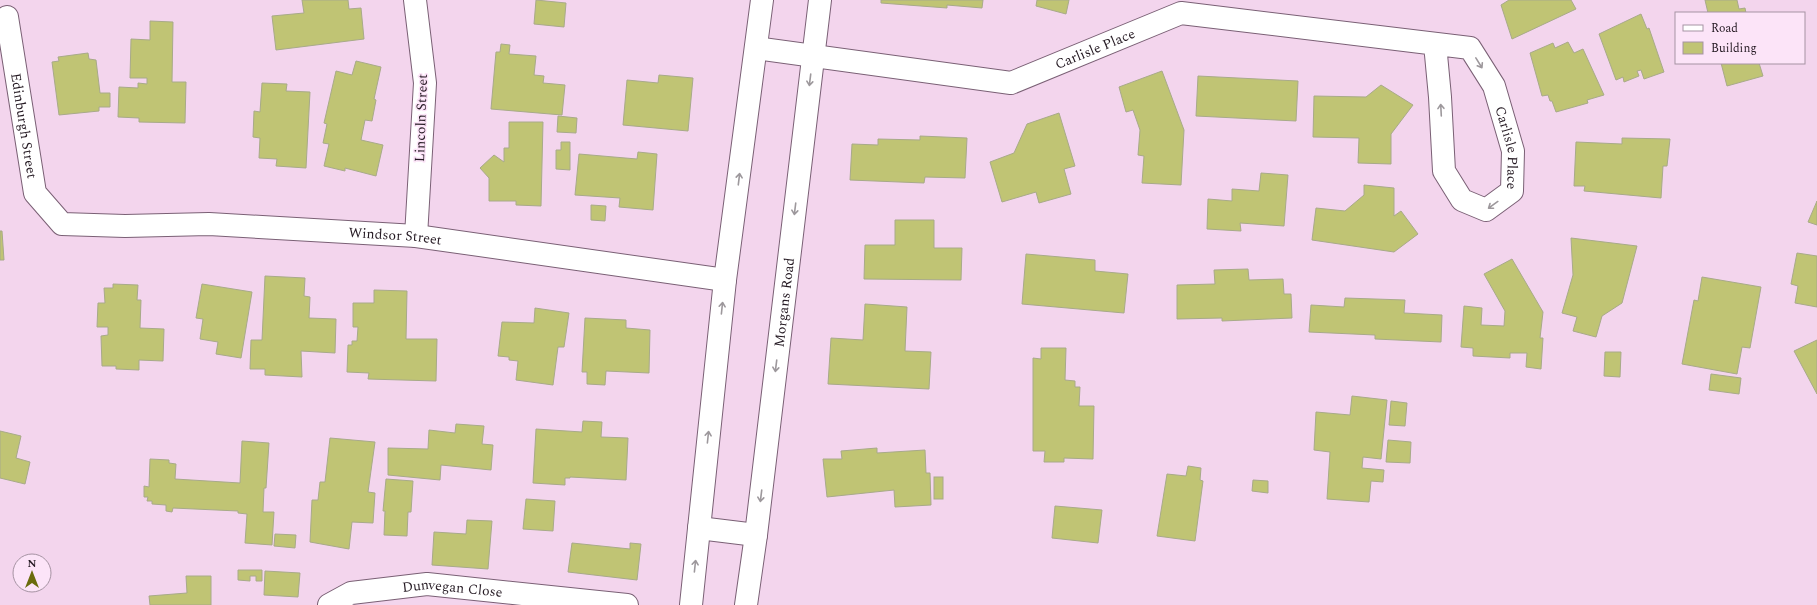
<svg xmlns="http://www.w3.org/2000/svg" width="1817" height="605" viewBox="0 0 1817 605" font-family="Spectral,serif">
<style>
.building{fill:#c0c474;stroke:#a8aa89}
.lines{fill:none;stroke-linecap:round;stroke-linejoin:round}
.minor-casing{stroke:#7a6075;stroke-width:24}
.tertiary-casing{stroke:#7a6075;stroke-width:24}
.minor{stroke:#fff;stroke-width:22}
.tertiary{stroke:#fff;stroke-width:22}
.oneway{stroke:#9d989c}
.labels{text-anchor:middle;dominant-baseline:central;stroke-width:3;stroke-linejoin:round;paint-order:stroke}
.street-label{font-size:14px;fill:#251a23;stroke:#fce4f8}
</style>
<rect width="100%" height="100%" fill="#f3d5ed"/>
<g class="building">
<path d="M302,0H348L349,9L361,8L364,39L276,50L272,16L304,13Z"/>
<path d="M536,0L566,3L564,27L534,24Z"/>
<path d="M881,0H983L982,8L947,5V8L881,3Z"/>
<path d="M1037,0H1069L1066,14L1036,6Z"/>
<path d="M1509,0H1571L1576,9L1512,39L1501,5Z"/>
<path d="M1705,0H1737L1739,9L1745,8L1746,13H1708Z"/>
<path d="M1641,14L1647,29L1649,28L1664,72L1644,79L1641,70L1637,71L1639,76L1624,82L1623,77L1616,80L1599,34Z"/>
<path d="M150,21L173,22L172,82H186L185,123L139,122V118L118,117L119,87L138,88V83L147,84V78H130L131,39L150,40Z"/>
<path d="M1568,42L1574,53L1583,49L1604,95L1587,100L1588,103L1556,112L1552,101H1550L1548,95L1542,96L1530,53L1553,43L1555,48Z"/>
<path d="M501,44L510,45L509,54L536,56L534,75L544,76L543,83L565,85L562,115L491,109L496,52H500Z"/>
<path d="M88,53L89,59L96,60L100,93H110V107H99V111L59,115L52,62L59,61L58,57Z"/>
<path d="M356,61L381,67L374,99L376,100L372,121L365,120L361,140L383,145L376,176L345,168V171L324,166L329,144L323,143L327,124L324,123L336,71L352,75Z"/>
<path d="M1721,63H1759L1763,76L1727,86Z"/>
<path d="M1162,71L1184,130L1181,185L1142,183L1144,156L1138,155L1140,130L1133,110L1126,112L1119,87Z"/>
<path d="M659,75L693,78L688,131L623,125L627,80L658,83Z"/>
<path d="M1198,76L1298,81L1296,121L1196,116Z"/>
<path d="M262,83L287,84L286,91L310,92L306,168L276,166L277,159L259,158L260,138L253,137L254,111L260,112Z"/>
<path d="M1381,85L1413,105L1391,134V164L1358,163L1359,138L1313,137L1314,96L1366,97Z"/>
<path d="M1059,113L1075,166L1064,169L1071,194L1039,203L1036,192L1002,202L990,162L1014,153L1027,124Z"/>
<path d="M558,116L577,118L576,133L557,132Z"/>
<path d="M509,122H543L541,206L516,205V201H489V178L480,168L494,155L504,162V148H509Z"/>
<path d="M920,136L967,138L965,178L925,177L924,183L850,180L852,144L878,145V139L920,140Z"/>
<path d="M1622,138L1670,139L1667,166H1663L1661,198L1584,191L1585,186H1574L1576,142L1622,144Z"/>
<path d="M561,142H570V170L556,169V150H561Z"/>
<path d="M638,152L657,154L653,210L619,207L620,198L575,195L579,154L637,159Z"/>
<path d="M1261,173L1288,175L1284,226L1240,223L1241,231L1207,229L1208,199L1232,201V189L1259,191Z"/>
<path d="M1364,185L1394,188V216L1401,211L1418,234L1394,252L1312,240L1316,208L1345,211L1364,195Z"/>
<path d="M1817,201V225L1808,222Z"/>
<path d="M591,205L606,206L605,221L591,220Z"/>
<path d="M895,220H934V248H962L961,280L864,279L865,245H895Z"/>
<path d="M0,231H2L4,260H0Z"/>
<path d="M1571,238L1637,246L1622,303L1602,316L1596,337L1573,331L1577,317L1562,313L1573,275Z"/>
<path d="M1797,253L1817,256V307L1795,303L1798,286L1791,284Z"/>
<path d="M1026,254L1095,260V271L1128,274L1124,313L1022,304Z"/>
<path d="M1512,259L1543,312L1540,338H1543L1541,369L1526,367L1527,353H1510V358L1473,356V348L1461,347L1464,306L1482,308L1481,325L1504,326L1505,311L1484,274Z"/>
<path d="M1248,269L1249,280L1283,279L1284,294H1291L1292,318L1222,321V318L1177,319V285L1215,284L1214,270Z"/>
<path d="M265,276L305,278L304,296L310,297L309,318L336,319L335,353L301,351L302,377L265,375V369H250L251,340H262Z"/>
<path d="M1702,277L1761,287L1750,348L1742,347L1737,374L1682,364L1694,300L1698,301Z"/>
<path d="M113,284L138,285L137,300H141L140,328L164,329L163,361L139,360V370L116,369V366H102L101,336L108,335V327H97L98,303H105L104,288H113Z"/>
<path d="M202,284L252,292L241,358L216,354L218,342L200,339L203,319L196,318Z"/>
<path d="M374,290L407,291L406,339H437L436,381L368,379L369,373L347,372L348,345H352V341H357L358,327H353V303H374Z"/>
<path d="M1345,298L1405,300L1404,313L1442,315L1441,342L1375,339V335L1309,332L1311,305L1344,307Z"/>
<path d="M865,304L907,307L905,351L931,352L929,389L828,384L831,338L863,340Z"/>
<path d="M535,308L569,313L564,347H558L553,385L516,380L518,361L509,360V357L498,356L502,322L534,323Z"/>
<path d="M585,318L626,320V328L650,330L649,373L606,371L605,385L587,384V372H582Z"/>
<path d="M1817,340V394L1794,351Z"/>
<path d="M1041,348H1066L1065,380L1075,381V387H1080L1079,406H1094L1093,459L1064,458V462H1044L1045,451H1033V358L1041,359Z"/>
<path d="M1605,352H1621L1620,377L1604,376Z"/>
<path d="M1711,374L1741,378L1739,394L1709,390Z"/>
<path d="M1352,396L1387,400L1381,459L1363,457L1362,468L1384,470L1383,482L1371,481L1369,502L1327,499L1330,452L1314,450L1316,412L1350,415Z"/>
<path d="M1391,401L1407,403L1405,426L1389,425Z"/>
<path d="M583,421L602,422L601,437L628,438L626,480L570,477V478H565V485L533,483L536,429L582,432Z"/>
<path d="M456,424L484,426L482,444L493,445L491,470L441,465L440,480L388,475V448L428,449L429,430L455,433Z"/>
<path d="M0,431L21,436L16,458L30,462L25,484L0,478Z"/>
<path d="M330,438L375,442L368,492L375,493L373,523L352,522L349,549L310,542L312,500H318L320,482H325Z"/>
<path d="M1388,440L1411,442L1410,463L1386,462Z"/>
<path d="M242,441L269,443L266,488H264L263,512H274L272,545L245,543L247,514L238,513V511L173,508L172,512L166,511V505L152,504V501H147L148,497H144V486L149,487L150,459L169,460V463L176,464L175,479L240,483Z"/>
<path d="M877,448V453L925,450L926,473H930L931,505L895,507L894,490L827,497L823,459H842L841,451Z"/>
<path d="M1188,466L1201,468L1200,480L1203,481L1195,541L1157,536L1167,474L1186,476Z"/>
<rect x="934" y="477" width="9" height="22"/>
<path d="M386,479L413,481L411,512H408L407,536L384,535L385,511H383Z"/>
<path d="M1253,480L1268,481V493L1252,491Z"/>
<path d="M526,499L555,501L553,531L523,529Z"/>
<path d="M1055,506L1102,510L1098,543L1052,538Z"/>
<path d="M467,520L492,521L488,569L432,565L434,532L466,534Z"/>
<path d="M275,534L296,535L295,548L274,546Z"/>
<path d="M572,543L630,549V543L641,544L637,580L568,572Z"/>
<path d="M238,570H262V581H256V576H250V581L238,580Z"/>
<path d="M265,571L300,573L298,597L264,595Z"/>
<path d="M186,576H211V605H150L149,596L187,593Z"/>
</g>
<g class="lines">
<defs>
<g id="minor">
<path d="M415,0L425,83L416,236"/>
<path id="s1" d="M7,17L35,193L62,224L125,226L209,224L416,236L725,280"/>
<path id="s2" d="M756,48L1011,83L1181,13L1470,48L1494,86L1513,151L1512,191L1486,210L1462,200L1444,171L1440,97L1435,44"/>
<path id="s3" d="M329,605L351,593L427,584L627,605"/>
</g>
<g id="tertiary">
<path d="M699,528L756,535"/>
<path d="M691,605L725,280L762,0"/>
<path id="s4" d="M746,605L756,535L820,0"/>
</g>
</defs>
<use href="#minor" class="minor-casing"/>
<use href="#tertiary" class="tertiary-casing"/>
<use href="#minor" class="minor"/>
<use href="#tertiary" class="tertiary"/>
</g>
<defs><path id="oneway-shaft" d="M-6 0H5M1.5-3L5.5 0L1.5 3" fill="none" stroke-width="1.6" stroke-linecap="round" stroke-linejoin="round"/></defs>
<g class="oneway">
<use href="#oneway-shaft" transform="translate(1479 63) rotate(58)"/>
<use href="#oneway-shaft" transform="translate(810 80) rotate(97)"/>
<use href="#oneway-shaft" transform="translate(1441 110) rotate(-93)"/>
<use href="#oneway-shaft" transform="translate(739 179) rotate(-83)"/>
<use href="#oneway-shaft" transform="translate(1493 205) rotate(144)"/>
<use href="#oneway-shaft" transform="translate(795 209) rotate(97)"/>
<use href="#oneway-shaft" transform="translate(722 308) rotate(-84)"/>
<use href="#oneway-shaft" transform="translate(776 366) rotate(97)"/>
<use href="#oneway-shaft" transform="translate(708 437) rotate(-84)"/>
<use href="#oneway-shaft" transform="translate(761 496) rotate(97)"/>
<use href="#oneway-shaft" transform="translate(695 566) rotate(-84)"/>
</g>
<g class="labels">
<g class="street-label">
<text stroke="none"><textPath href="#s2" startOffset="348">Carlisle Place</textPath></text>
<text transform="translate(421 118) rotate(-88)">Lincoln Street</text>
<text stroke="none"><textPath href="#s1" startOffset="110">Edinburgh Street</textPath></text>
<text stroke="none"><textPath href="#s2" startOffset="841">Carlisle Place</textPath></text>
<text stroke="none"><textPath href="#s1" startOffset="553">Windsor Street</textPath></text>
<text stroke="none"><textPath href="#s4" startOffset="305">Morgans Road</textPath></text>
<text stroke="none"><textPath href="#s3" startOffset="127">Dunvegan Close</textPath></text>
</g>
</g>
<rect x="1675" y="12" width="130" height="52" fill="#fce4f8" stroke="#a693a3"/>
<rect x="1683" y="25" width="20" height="6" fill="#ffffff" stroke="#a693a3"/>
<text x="1711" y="32" font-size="12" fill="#251a23">Road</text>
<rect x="1683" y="42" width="20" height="12" fill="#c0c474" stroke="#a693a3"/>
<text x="1711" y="52" font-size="12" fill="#251a23">Building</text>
<g transform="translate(32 573)"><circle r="19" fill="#fce4f8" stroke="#a693a3"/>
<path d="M0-3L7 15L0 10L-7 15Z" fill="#6b6c0d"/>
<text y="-6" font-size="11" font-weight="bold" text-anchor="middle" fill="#251a23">N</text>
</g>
</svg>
